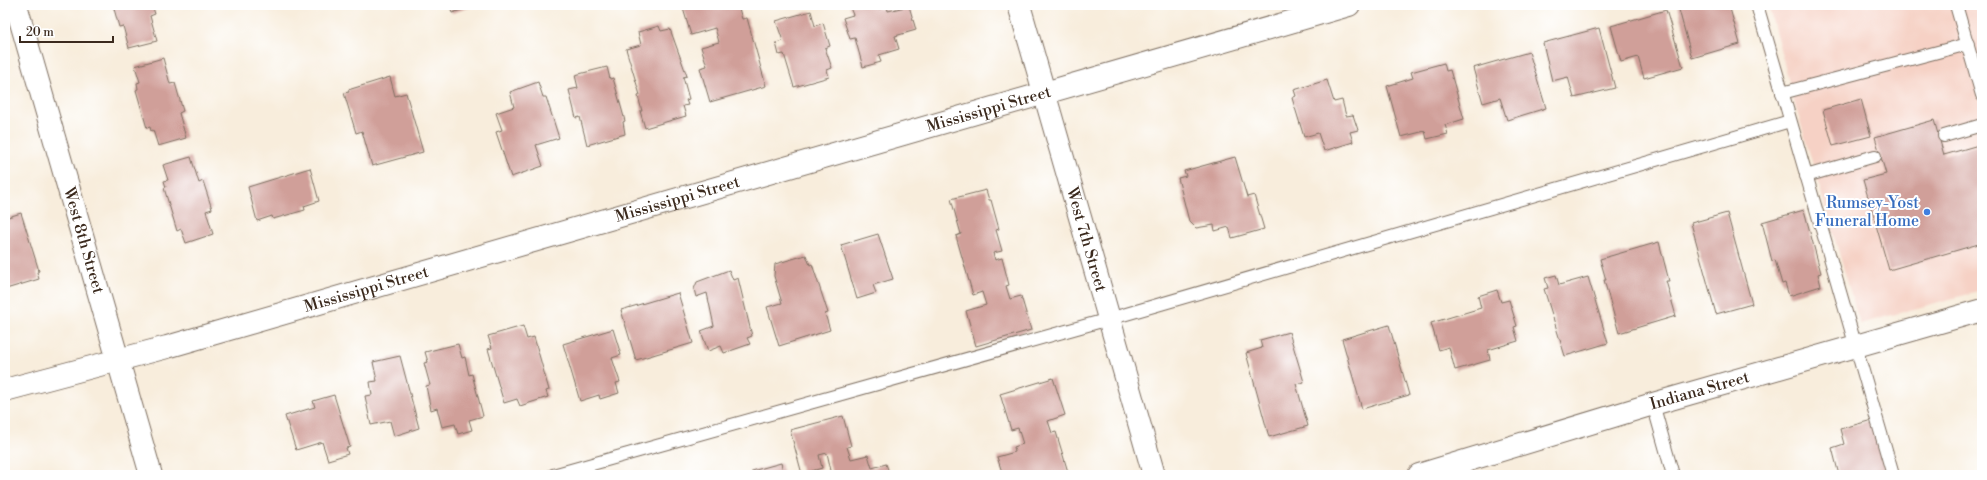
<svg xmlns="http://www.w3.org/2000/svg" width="1987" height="480" viewBox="0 0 1987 480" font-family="'Libre Bodoni',serif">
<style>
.built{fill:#f6d1c5}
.building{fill:#d09f99}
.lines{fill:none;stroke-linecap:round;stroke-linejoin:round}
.lane-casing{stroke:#7d6e60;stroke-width:14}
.street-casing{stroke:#7d6e60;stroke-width:24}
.lane{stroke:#fff;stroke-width:12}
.street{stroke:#fff;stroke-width:22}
.shop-dot{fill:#3f7fe0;stroke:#fff;stroke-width:1.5}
.labels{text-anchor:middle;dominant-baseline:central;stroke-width:4;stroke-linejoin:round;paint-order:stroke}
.street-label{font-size:16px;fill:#3b2a1e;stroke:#fff}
.shop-label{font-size:16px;fill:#366cbe;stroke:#fff;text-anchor:end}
</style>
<rect width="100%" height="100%" fill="#fff"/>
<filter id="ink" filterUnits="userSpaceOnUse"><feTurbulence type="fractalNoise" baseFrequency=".025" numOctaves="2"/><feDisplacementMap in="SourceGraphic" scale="8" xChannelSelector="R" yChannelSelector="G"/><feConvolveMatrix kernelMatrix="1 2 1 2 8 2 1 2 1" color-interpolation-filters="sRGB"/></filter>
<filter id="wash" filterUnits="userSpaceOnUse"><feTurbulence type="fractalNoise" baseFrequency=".012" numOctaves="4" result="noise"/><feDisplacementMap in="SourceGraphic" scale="16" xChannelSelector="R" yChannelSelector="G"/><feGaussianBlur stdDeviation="0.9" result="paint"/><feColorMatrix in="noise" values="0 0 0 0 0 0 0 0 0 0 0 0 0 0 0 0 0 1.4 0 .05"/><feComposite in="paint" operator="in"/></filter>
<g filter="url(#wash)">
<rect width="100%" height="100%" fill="#f8eddc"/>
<path class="built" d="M1768,5H1982V290L1860,324L1795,104Z"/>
<g id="blocks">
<g class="building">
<path d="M113,5H152L155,14L150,16L157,41L129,48L123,26L119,27Z"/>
<path d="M449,5H477L452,13Z"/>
<path d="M682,5H738L742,19L747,18L766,86L710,102L700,68L707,66L701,47L719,42L715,28L691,35Z"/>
<path d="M849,5H878L879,9L887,6L888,11L909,6L916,30L895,36L899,49L879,55L881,62L863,67L855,38L850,39L843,18L853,15Z"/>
<path d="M1683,5H1729L1740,44L1692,58L1678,6Z"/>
<path d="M1666,10L1683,67L1644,78L1638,57L1621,62L1611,26Z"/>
<path d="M811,11L815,26L823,23L830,46L825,48L832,68L827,70L829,77L794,87L784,54L779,55L776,43L783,41L776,21Z"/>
<path d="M659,26L661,31L670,29L687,76L683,77L689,99L686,100L688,105L683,106L686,116L645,128L640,111H642L638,96L640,95L626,49L641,45L638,32Z"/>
<path d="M1599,28L1615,88L1574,98L1568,77L1552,81L1543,43Z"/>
<path d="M1529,52L1546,108L1507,120L1500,98L1483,103L1473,68Z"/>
<path d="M163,58L170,84L175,83L183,111L179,113L186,138L158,146L153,130L151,131L150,127L147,128L136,90L138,89L137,83L140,82L135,66Z"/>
<path d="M1444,63L1446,71L1450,70L1464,119L1445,125L1448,134L1427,139L1425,131L1401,137L1387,86L1413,78L1411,72Z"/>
<path d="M607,67L610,79L613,78L625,121L623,122L625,134L587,145L580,117L576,118L569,90L578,88L575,75Z"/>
<path d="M390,77L395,96L406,93L423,152L372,166L362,131L356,133L344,93L349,92L348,90Z"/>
<path d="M1327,80L1334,102L1342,100L1346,116L1353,115L1358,130L1350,132L1353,142L1324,151L1318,133L1304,137L1292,98L1296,96L1294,90Z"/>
<path d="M538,82L543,97H546L559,138L536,145L543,166L511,177L496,132L502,130L496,113L514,107L510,92Z"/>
<path d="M1861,99L1871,136L1833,146L1823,110Z"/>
<path d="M1934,120L1944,155L1982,144V243L1889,270L1863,180L1886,174L1875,137Z"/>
<path d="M191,157L199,183L203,181L212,209L206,211L213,234L186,243L181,229L177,231L164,188L166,187L164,181L168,180L163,165Z"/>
<path d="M1235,157L1247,197L1254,195L1264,229L1232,238L1229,227L1215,231L1214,225L1196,228L1189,221L1178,178L1186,176L1184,171Z"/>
<path d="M310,168L319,201L304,206L305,210L273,219L272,216L257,221L248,187Z"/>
<path d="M986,190L989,200H991L999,229L996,230L1002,251L993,253L995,260L1002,258L1009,285L1006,286L1010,299L1021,296L1031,330L976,346L966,311L986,305L982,292L973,295L956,236L961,234L951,199Z"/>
<path d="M1804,210L1821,273L1818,274L1821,286L1789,296L1785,283L1782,284L1775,260L1772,261L1762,222Z"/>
<path d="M21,213L39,271L37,272L39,279L6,289L5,218Z"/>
<path d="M1727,213L1752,304L1716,314L1691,223Z"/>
<path d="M878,234L893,279L873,285L876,293L857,299L841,245Z"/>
<path d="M1659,242L1669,281H1666L1676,316L1619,333L1604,280H1606L1600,259Z"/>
<path d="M806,255L810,265L812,264L828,313L825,314L830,330L779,346L767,307L782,303L774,276L775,264Z"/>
<path d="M729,270L733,280L738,278L752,336L747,338L750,344L724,353L721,346L708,351L701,331L714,326L707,293L696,297L694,289L697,282Z"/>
<path d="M1556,275L1559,285L1588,277L1608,343L1565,356L1544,289L1548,288L1545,278Z"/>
<path d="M1497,290L1501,302L1509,300L1517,326L1514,327L1518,341L1488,350L1490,360L1455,370L1449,347L1439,350L1431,323L1481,308L1478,296Z"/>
<path d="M678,293L693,343L636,360L621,310Z"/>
<path d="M1389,325L1409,395L1362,409L1342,339Z"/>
<path d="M523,326L527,339L534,337L549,390L546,391L548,397L520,406L517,399L504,403L488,349L492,348L488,336Z"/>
<path d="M613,329L621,355L612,358L620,382L616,383L619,393L600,399L599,395L580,401L563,344Z"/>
<path d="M1289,332L1304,382L1296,384L1308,426L1269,437L1246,353L1262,348L1260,340Z"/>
<path d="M458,344L462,358L465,357L469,375L472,374L483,416L469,420L472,430L458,434L455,424L442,427L437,408L431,410L426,386L430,385L424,363L428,362L425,352Z"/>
<path d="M400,356L419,428L394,436L390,421L371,425L365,396L372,395L370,382L377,381L373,362Z"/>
<path d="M1053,378L1065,415L1048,421L1052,433L1056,432L1068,472L1059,475H1003L997,457L1015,452L1014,447L1023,444L1018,428L1011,430L1000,394Z"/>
<path d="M334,395L350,447L346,448L348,454L328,460L322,442L296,450L285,416L315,407L313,401Z"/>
<path d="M843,416L851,446L847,447L851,459L868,455L872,468L886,464L890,475H832L827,453L819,455L822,468L802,474L790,430Z"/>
<path d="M1872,420L1887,475H1854L1853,471L1839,475L1832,448L1844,444L1840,429Z"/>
<path d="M781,463L784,475H753L752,471Z"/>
</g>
</g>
</g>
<g filter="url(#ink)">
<use href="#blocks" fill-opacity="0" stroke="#7d6e60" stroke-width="1"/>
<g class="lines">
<defs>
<g id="lane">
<path d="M1757,5L1893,475"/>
<path d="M1956,5L1982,95"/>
<path d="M1782,93L1968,44"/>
<path d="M1944,136L1982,125"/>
<path d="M1806,176L1875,156"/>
<path d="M1653,404L1673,475"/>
<path d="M553,475L1109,319L1790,121"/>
</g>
<g id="street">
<path id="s1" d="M16,5L151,475"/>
<path id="s2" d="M1019,5L1154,475"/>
<path id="s3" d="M5,390L167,347L1349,5"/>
<path id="s4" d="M1419,475L1653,404L1982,310"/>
</g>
</defs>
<use href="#lane" class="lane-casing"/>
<use href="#street" class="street-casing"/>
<use href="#lane" class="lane"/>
<use href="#street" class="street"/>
</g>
</g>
<circle class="shop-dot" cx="1927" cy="212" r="4"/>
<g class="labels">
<g class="street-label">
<text stroke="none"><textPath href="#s3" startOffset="1023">Mississippi Street</textPath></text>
<text stroke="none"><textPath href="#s3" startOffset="699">Mississippi Street</textPath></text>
<text stroke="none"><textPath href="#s1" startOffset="245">West 8th Street</textPath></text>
<text stroke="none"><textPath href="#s2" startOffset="244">West 7th Street</textPath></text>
<text stroke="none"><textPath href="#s3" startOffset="375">Mississippi Street</textPath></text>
<text stroke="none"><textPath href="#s4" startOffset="293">Indiana Street</textPath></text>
</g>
<g class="shop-label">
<text x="1919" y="203">Rumsey-Yost<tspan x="1919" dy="18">Funeral Home</tspan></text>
</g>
</g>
<rect width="1987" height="480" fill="none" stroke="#fff" stroke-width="20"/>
<path d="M20 36v6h93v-6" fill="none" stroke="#3b2a1e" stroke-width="2"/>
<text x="26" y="36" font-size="12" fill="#3b2a1e" stroke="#ffffff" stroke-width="3" paint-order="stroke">20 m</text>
</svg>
